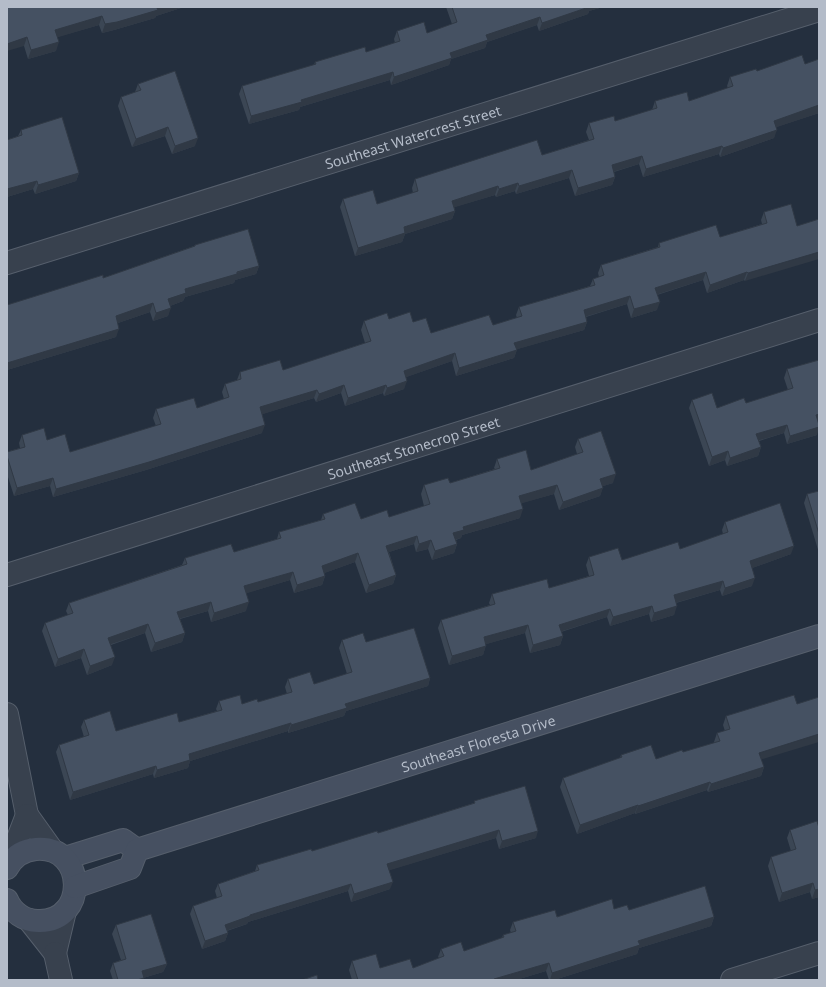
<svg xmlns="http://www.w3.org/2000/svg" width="826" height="987" viewBox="0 0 826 987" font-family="'Noto Sans',sans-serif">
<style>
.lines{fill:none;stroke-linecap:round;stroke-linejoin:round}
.street-casing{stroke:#565f6c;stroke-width:24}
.secondary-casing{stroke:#565f6c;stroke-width:24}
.street{stroke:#38414e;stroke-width:22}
.secondary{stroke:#465061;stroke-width:22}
.wall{fill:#3b4654}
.shaded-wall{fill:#303945}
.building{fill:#455162;stroke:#303945}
.labels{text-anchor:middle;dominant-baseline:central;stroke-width:3;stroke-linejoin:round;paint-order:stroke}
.street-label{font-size:14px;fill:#b4bcc9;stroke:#1d2633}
</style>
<rect width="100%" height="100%" fill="#242f3e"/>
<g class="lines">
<defs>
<g id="street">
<path id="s1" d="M7,263L819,10"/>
<path id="s2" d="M7,575L819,320"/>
<path d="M7,714L27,815"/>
<path d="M7,867L27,815L52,850"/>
<path d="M29,920L55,953L65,911"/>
<path d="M55,953L61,980"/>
<path d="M732,980L819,953"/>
</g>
<g id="secondary">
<path d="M65,858L123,840L137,850"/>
<path d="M7,868C13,857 23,850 36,849C87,845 88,923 38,921C24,921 12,912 7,900"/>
<path id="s3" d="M75,887L130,868L137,850L819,636"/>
</g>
</defs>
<use href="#street" class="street-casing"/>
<use href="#secondary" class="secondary-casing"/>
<use href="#street" class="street"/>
<use href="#secondary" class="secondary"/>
</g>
<g class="wall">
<path d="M7,7H184L156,16L155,18L114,30L102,33L99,25L57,37L56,51L28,59L24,46Z"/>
<path d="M446,7H603L589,11L588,14L539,31L537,25L487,42L485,48L451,59L449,65L391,85L390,80L300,107L299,110L249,124L239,94L242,86L314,65L315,62L366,52L395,43L394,39L397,31L427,33L452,24Z"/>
<path d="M757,71L819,113L776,127L774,138L720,157L719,154L643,177L639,164L614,172L615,177L612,185L575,196L569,178L516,194L515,191L496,197L495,195L454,207L455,211L452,219L405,234L402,242L355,256L340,207L343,199L377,204L413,193L412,188L415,179L542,155L589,140L586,132L589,123L615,121L652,110L655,101H689L728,88L727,86L730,77Z"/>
<path d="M138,84L195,146L172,154L165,136L132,147L118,106L121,97L135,92Z"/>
<path d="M21,130L79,173L76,181L35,194L33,189L7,197V140L18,136Z"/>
<path d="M791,204L745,281L744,280L707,293L703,280L657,295V310L631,318L627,304L586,317L587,322L584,330L517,349L514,358L456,376L452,361L406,377L404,389L384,396L383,393L345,406L341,393L316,402L314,398L262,414V433L146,470L53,497L50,486L14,496L7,474V452L20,448L19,443L22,435L47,440L70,452L156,426L153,418L156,409L197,408L224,399L222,392L225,384L237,380L240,372L283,370L365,343L361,330L364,321L389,319L413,322L431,333L493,325L517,318L516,315L519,307L590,286L593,279L599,277L598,273L601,265L658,247L659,243L720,237L762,224L761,220L764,212Z"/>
<path d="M195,245L259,266L256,274L235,280L234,283L185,297L183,301L170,306L168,316L153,321L150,312L118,323L116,337L7,370V305L103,278L194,246Z"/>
<path d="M819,360V422H818L817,435L787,444L784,433L759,441L761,447L758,456L727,466L725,460L709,466L689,408L692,400L717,408L746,403L788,390L784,378L787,369Z"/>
<path d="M578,439L613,483L603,486L600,496L559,510L554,494L521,503L520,518L462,535L461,538L456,540L457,544L454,553L432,560L428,549L416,552L414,544L389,552L396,575L393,584L366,593L355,562L324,573L325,576L322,585L294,593L290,580L246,593V611L211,622L208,611L180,619L185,633L182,642L151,652L145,633L111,645L112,665L87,675L81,658L55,667L42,631L45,623L68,615L66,611L69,603L182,565L185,558L234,552L277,539L279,532L321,520L323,514L361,519L389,517L424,506L421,494L424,485L450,483L495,469L494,468L497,459L531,470L577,454L575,447Z"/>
<path d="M819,491V553L804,503L807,494Z"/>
<path d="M725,522L791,554L752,568V586L722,596L720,590L676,603L674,615L651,622L649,614L610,626L607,617L561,632L563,636L560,645L530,653L525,633L486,644L483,655L449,665L438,628L441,620L490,605L489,603L492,594L549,588L589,576L586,565L589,557L622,560L680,549L723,534L722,530Z"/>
<path d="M342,640L366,642L430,678L428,686L346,711L344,716L288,733V731L190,761L188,768L154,778L153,774L70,800L56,752L59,745L84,737L81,727L84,720L116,731L179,722L217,711L216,709L219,701L242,704L258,702L287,694L285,687L288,679L314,684L347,674L339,648Z"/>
<path d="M726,716L761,760L764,767L761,776L708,792L707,790L635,814V813L577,834L560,787L563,778L620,758L621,755L656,759L683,752L714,743V742L717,733L725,731L723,725Z"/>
<path d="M474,801L536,838L499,849L496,838L389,870L390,889L351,902L348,891L248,922L247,924L227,931L228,933L225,941L202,949L190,914L193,906L217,898L215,891L218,884L255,871L257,865L312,851L378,833L474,803Z"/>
<path d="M819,828V897L812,899L810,892L779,902L768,866L771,857L791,851L787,838L790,830Z"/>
<path d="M614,909L629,910L714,917L711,926L639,948L637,954L554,980H549L546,971L516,980H352L349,970L352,961L380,968H413L439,958L438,957L441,949L464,951L502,938L503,935L511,933L510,930L513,922Z"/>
<path d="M116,925L167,964L163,972L143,978V980H113L110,971L113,963L121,960L112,934Z"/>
</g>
<g class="shaded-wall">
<path d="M159,7H184L156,16L155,18L114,30L102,33L105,24Z"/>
<path d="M589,7H603L589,11L588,14L539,31L542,23Z"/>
<path d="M102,16L99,25L52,39L55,30Z"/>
<path d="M540,17L537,25L487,42L485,48L451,59L449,65L391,85L394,77L450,53L486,35Z"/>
<path d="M27,37L24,46L7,51V44Z"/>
<path d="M59,42L56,51L28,59L31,50Z"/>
<path d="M393,72L390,80L300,107L299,110L249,124L251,116L301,100Z"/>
<path d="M819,105V113L771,129L774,121Z"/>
<path d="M168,127L165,136L132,147L136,139Z"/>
<path d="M777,130L774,138L720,157L723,148Z"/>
<path d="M198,138L195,146L172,154L175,146Z"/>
<path d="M722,146L719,154L643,177L646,169Z"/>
<path d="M642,156L639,164L609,173L612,165Z"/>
<path d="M572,170L569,178L516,194L519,186Z"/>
<path d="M79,173L76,181L35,194L38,185Z"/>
<path d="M615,177L612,185L575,196L578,188Z"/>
<path d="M37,181L33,189L7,197V189Z"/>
<path d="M518,183L515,191L496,197L499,189Z"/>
<path d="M498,186L495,195L449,209L452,201Z"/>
<path d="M455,211L452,219L405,234L402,242L355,256L358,248L404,227Z"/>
<path d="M819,252V259L745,281L748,273Z"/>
<path d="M259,266L256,274L235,280L234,283L185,297L183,301L165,308L168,299L185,289Z"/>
<path d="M706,272L703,280L652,296L655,288Z"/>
<path d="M747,272L744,280L707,293L710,285Z"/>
<path d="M630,296L627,304L581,318L584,310Z"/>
<path d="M660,302L657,310L631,318L634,309Z"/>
<path d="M153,303L150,312L112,325L116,316Z"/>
<path d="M171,308L168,316L153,321L156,313Z"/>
<path d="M587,322L584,330L511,351L514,343Z"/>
<path d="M119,329L116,337L7,370V363Z"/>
<path d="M517,350L514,358L456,376L459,368Z"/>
<path d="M455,353L452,361L401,379L404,371Z"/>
<path d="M407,381L404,389L384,396L387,388Z"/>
<path d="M344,385L341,393L316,402L319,394Z"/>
<path d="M386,385L383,393L345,406L348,398Z"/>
<path d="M317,390L314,398L257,416L260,407Z"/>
<path d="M819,414V422L813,424L816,415Z"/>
<path d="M265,425L262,433L146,470L53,497L56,489Z"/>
<path d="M787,425L784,433L753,442L756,434Z"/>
<path d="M819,427L817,435L787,444L790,436Z"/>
<path d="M761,447L758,456L727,466L730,458Z"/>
<path d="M728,451L725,460L709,466L712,457Z"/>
<path d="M616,474L613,483L597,488L600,479Z"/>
<path d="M53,478L50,486L14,496L17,488Z"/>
<path d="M557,485L554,494L516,505L519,496Z"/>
<path d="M603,488L600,496L559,510L563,502Z"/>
<path d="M523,509L520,518L462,535L461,538L450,541L453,533L463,527Z"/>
<path d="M417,536L414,544L383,554L386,546Z"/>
<path d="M431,540L428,549L416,552L419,544Z"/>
<path d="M457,544L454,553L432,560L435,551Z"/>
<path d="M794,546L791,554L747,570L750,561Z"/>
<path d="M358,553L355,562L319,575L322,566Z"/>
<path d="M293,572L290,580L241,595L244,586Z"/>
<path d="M396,575L393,584L366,593L369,585Z"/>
<path d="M325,576L322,585L294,593L297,585Z"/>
<path d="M755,578L752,586L722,596L725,588Z"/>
<path d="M723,581L720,590L671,604L674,595Z"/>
<path d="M211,602L208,611L174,620L177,612Z"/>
<path d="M249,602L246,611L211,622L214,613Z"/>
<path d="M652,606L649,614L610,626L613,617Z"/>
<path d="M677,606L674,615L651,622L654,613Z"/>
<path d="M610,609L607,617L556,633L559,625Z"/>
<path d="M148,624L145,633L105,646L108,638Z"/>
<path d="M528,625L525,633L480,646L484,637Z"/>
<path d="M185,633L182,642L151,652L155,643Z"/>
<path d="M563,636L560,645L530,653L533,645Z"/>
<path d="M486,646L483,655L449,665L452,656Z"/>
<path d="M84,649L81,658L55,667L58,659Z"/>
<path d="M115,657L112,665L87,675L90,666Z"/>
<path d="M430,678L428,686L346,711L344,716L288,733L291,725L345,704Z"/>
<path d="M291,723L288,731L190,761L188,768L154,778L157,770L189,754Z"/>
<path d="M819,734V742L756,761L759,753Z"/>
<path d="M156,766L153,774L70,800L73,792Z"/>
<path d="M764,767L761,776L708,792L711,784Z"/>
<path d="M710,782L707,790L635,814L638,806Z"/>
<path d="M638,805L635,813L577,834L580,825Z"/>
<path d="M499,830L496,838L384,872L387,864Z"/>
<path d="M538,831L536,838L499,849L502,841Z"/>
<path d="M393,882L390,889L351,902L354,894Z"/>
<path d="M813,883L810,892L779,902L782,893Z"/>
<path d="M351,884L348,891L248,922L247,924L222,932L225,925L250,915Z"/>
<path d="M819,889V897L812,899L815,890Z"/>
<path d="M714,917L711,926L639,948L637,954L554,980H550L552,973L638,941Z"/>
<path d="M228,933L225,941L202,949L205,941Z"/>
<path d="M549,963L546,971L516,980H493L494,979Z"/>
<path d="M167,964L163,972L143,978V980H137L142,971Z"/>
</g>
<g class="building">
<path d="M7,7H159L157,8L158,10L117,22L105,24L102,16L55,30L59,42L31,50L27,37L7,44Z"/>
<path d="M452,7H589L542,23L540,17L486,35L488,40L450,53L452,58L394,77L393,72L301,100L302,102L251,116L242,86L316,64L315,62L365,47L366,52L400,41L397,31L424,22L427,33L457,22Z"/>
<path d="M802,55L805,64L819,59V105L774,121L777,130L723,148L722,146L646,169L642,156L612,165L615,177L578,188L572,170L519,186L518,183L499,189L498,186L452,201L455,211L404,227L405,233L358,248L343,199L373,190L377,204L418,191L415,179L537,140L542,155L594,139L589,123L614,116L615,121L657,108L655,101L687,92L689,101L733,86L730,77L756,69L757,71Z"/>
<path d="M175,71L198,138L175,146L168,127L136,139L121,97L141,90L138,84Z"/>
<path d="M62,117L79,173L38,185L37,181L7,189V140L22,135L21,130Z"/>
<path d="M791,204L797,226L819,219V252L748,273L747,272L710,285L706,272L655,288L660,302L634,309L630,296L584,310L587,322L514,343L517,350L459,368L455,353L404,371L407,381L387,388L386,385L348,398L344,385L319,394L317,390L260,407L265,425L149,462L56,489L53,478L17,488L7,456V452L25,447L22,435L44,428L47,440L65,434L70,452L161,424L156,409L194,398L197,408L229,397L225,384L241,379L240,372L280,360L283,370L371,341L364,321L387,313L389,319L410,312L413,322L426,318L431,333L489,315L493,325L522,316L519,307L595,285L593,279L604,275L601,265L660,247L659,243L716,225L720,237L767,223L764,212Z"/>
<path d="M248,229L259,266L237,272V274L185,289L186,293L168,299L171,308L156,313L153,303L116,316L119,329L7,363V305L103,275V278L195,246V245Z"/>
<path d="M819,360V414L816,415L819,425V427L790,436L787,425L756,434L761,447L730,458L728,451L712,457L692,400L712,393L717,408L744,398L746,403L793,388L787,369Z"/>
<path d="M601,431L616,474L600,479L603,488L563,502L557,485L519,496L523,509L463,527L464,530L453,533L457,544L435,551L431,540L419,544L417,536L386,546L396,575L369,585L358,553L322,566L325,576L297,585L293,572L244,586L249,602L214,613L211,602L177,612L185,633L155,643L148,624L108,638L115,657L90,666L84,649L58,659L45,623L73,613L69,603L187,564L185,558L231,544L234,552L281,538L279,532L325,519L323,514L355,503L361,519L387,510L389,517L430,504L424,485L448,478L450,483L500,468L497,459L526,450L531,470L583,452L578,439Z"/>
<path d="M819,491V534L807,494Z"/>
<path d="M780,503L794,546L750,561L755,578L725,588L723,581L674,595L677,606L654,613L652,606L613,617L610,609L559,625L563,636L533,645L528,625L484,637L486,646L452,656L441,620L495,604L492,594L547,579L549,588L594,575L589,557L618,548L622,560L678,542L680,549L728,532L725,522Z"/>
<path d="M414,628L430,678L345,704L347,708L291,725V723L189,754L190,760L157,770L156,766L73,792L59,745L89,735L84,720L110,711L116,731L177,713L179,722L222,710L219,701L240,695L242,704L257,699L258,702L292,692L288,679L310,672L314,684L352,672L342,640L363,633L366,642Z"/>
<path d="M794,695L797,704L819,697V734L759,753L764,767L711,784L710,782L638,806V805L580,825L563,778L622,757L621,755L651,745L656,759L682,750L683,752L720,741L717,733L730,729L726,716Z"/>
<path d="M525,786L538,831L502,841L499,830L387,864L393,882L354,894L351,884L250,915V916L225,925L228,933L205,941L193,906L222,896L218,884L259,870L257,865L311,849L312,851L377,831L378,833L475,803L474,801Z"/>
<path d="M817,821L819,828V889L815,890L813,883L782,893L771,857L796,849L790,830Z"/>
<path d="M705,886L714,917L638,941L640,945L552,973L549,963L494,979V980H358L352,961L376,954L380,968L410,959L413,968L444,956L441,949L461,942L464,951L504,937L503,935L516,931L513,922L555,910L557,917L612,899L614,909L627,905L629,910Z"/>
<path d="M151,914L167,964L142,971L144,978L137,980H118L113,963L126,959L116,925Z"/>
<path d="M317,975L318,980H302Z"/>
</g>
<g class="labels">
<g class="street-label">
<text stroke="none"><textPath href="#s1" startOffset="425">Southeast Watercrest Street</textPath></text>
<text stroke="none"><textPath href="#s2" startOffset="426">Southeast Stonecrop Street</textPath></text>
<text stroke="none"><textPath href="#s3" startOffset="435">Southeast Floresta Drive</textPath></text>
</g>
</g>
<rect width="826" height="987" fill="none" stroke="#b4bcc9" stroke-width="16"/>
</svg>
